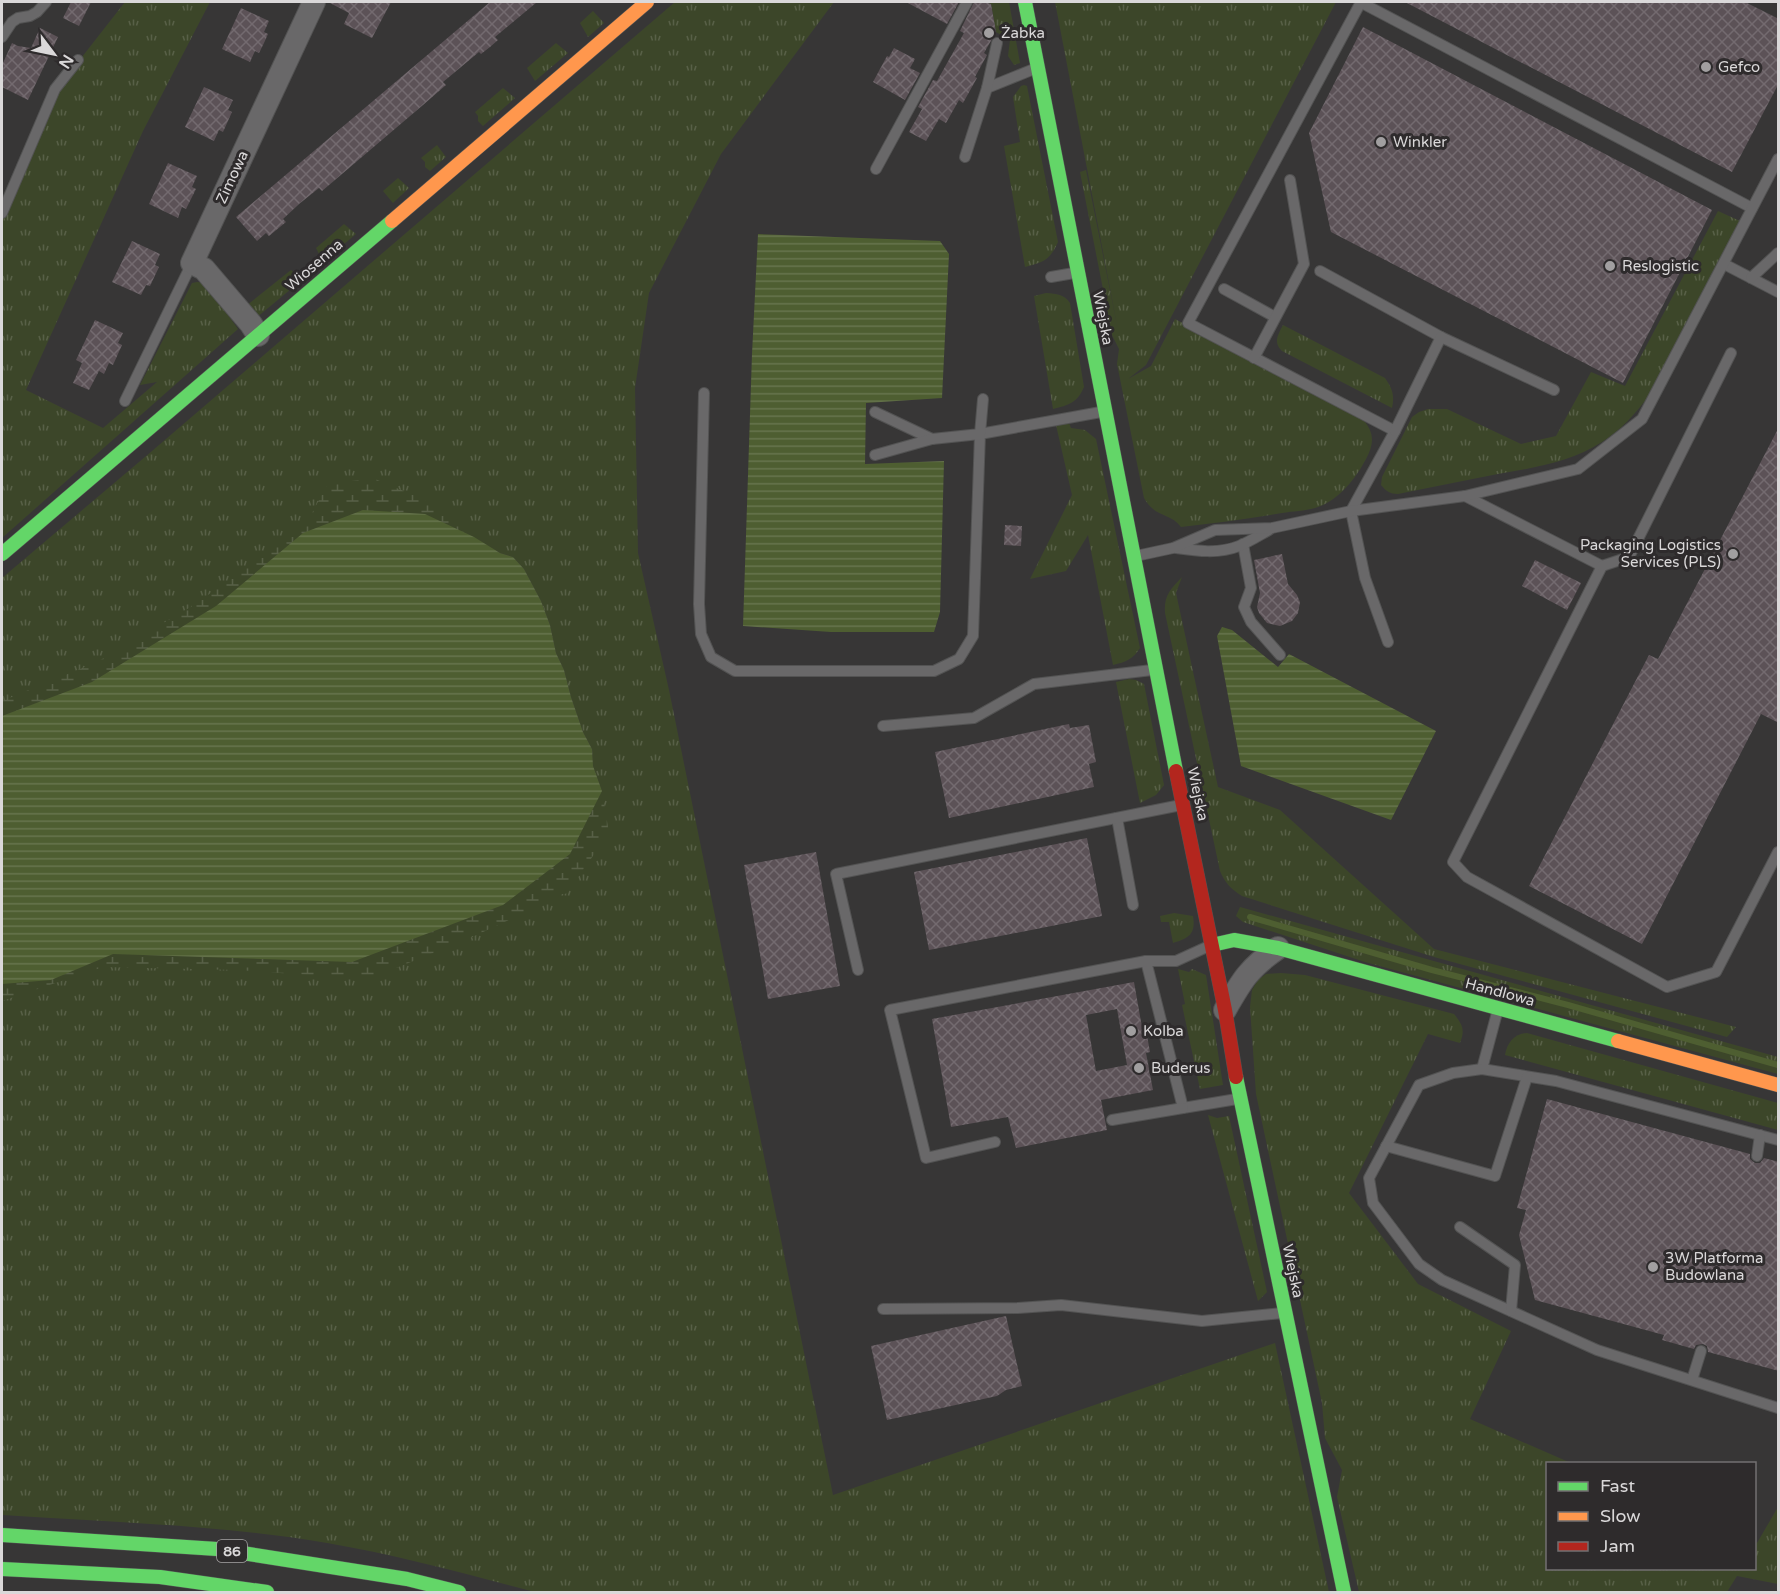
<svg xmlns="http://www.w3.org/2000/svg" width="1780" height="1594" viewBox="0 0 1780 1594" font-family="'Varela Round',sans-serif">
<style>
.grass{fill:url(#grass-tufts)}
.wetland{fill:url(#wetland-marsh)}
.water{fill:url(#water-rules)}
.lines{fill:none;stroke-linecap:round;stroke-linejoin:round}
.stream{stroke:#4e5e31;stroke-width:6}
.building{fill:url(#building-cross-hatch);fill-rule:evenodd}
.lane-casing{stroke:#535353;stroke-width:12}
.street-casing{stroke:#535353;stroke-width:24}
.fast-casing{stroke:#535353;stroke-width:15}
.slow-casing{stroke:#535353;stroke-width:15}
.jam-casing{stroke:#535353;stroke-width:15}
.lane{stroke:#696869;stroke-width:10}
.street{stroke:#696869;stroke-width:22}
.fast{stroke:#63d668;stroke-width:14}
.slow{stroke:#ff974d;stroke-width:14}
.jam{stroke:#b3261e;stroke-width:14}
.poi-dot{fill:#a19fa0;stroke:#2e2b2c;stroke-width:2}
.labels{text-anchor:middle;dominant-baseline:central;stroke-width:6;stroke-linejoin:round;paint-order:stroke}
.shield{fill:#2e2b2c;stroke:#a6a4a5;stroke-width:1.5}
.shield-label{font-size:14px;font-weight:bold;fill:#dad8d9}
.poi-label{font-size:15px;fill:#dad8d9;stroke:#2e2b2c;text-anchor:start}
.street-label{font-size:15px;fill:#dad8d9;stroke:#2e2b2c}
</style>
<defs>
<pattern id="grass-tufts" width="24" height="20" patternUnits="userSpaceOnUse" patternTransform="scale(1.5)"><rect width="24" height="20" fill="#3c4629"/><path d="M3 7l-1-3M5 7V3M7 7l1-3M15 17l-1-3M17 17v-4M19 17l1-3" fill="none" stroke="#586047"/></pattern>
<pattern id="wetland-marsh" width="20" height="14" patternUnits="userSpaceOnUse" patternTransform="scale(1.5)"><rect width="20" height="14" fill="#3c4629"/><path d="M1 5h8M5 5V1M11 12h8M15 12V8" fill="none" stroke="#586047"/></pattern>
<pattern id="water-rules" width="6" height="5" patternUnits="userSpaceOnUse" patternTransform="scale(1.5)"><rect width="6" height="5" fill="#4e5e31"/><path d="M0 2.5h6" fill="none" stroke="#67744e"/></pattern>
<pattern id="building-cross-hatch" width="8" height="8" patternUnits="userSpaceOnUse" patternTransform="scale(1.5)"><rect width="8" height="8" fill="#5c5257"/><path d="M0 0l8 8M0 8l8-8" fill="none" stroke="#736a6f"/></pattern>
</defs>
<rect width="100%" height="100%" fill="#373636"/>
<g class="grass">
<path d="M125,2H210L143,131L26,390L103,428L157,382L140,385L192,283L197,282L205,283L238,329L2,538V200L53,94Z"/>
<path d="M675,2H834L721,154L649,293L635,388L638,553L669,690L833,1495L1275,1343L1329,1592H535C466,1574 397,1555 327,1543C220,1525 110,1522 2,1515V984L602,791L593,766L592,749L583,732L571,697L564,670L556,653L550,625L541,601L524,569L513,557L500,553L474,537L216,607L2,716V578L152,451Z"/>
<path d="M985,2H1009L1020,63L1014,65L1008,56L1010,40L996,32L991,4Z"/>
<path d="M1055,2H1336L1146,365L1128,379L1151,366L1175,319L1362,418C1374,432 1375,442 1366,459C1356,478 1339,500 1318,507C1307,511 1294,511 1282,513C1248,519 1215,523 1181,527C1170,512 1156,519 1144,498L1117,364L1119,349L1112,335L1080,172L1086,170L1118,330Z"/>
<path d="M593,11L604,23L588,37L580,23Z"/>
<path d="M556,43L568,53L535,81L527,68Z"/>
<path d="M1024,85L1027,86L1058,242C1050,260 1044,262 1025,267L1004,146L1020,142L1013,97L1021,86Z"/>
<path d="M503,88L515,98L483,126L478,121V116L475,112Z"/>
<path d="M437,145L446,157L430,171L425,167V162L421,158Z"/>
<path d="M398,178L409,188L393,203L383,191Z"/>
<path d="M1718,211L1740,221L1648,397C1635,414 1621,430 1602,442C1571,462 1533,468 1498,474C1464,481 1431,487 1398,494C1390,494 1386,491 1381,485L1382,477L1412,417L1419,412L1428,409H1447L1521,444L1556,436L1591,372L1625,386Z"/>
<path d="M344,224L356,234L323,262L316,248Z"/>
<path d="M291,270L302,280L256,318L246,306Z"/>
<path d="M1046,293C1057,294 1064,294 1070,303L1084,387C1077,403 1069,405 1053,409L1034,296Z"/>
<path d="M1283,325L1385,378C1392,388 1395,395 1392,408L1282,351C1273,342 1278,335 1283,325Z"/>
<path d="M1069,423L1071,428L1085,430L1096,439L1140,648C1133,659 1126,662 1113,665L1088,535L1066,571L1030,579L1072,495L1056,425Z"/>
<path d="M1182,577L1176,593L1218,787L1280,810L1434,949L1736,1027L1727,1037L1434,957L1242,896C1231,889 1225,883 1220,871L1165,613C1164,595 1170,590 1182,577Z"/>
<path d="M1129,679L1136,680L1144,684L1164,785L1156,795L1140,803L1116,682Z"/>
<path d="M1240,907L1778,1057V1074L1365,962L1243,922L1236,916Z"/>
<path d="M1174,913L1193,916C1196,934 1189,938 1173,943L1169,922H1161L1160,916Z"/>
<path d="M1178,969L1189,972L1192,969L1206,975L1223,1085L1200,1089L1182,1005L1185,1004Z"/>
<path d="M1281,973L1305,975L1454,1014C1463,1025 1465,1030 1460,1043L1428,1034L1349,1193L1418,1284L1511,1331L1470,1419L1571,1463L1548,1464V1568H1754L1755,1542L1757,1543L1778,1507V1584L1737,1576L1727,1592H1359L1337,1497L1342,1470L1325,1438L1322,1403L1256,1094L1250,1007L1252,990L1258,980L1266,974Z"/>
<path d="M1527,1033L1778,1103V1130L1505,1055C1507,1043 1514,1034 1527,1033Z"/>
<path d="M1208,1115L1217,1118L1229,1116L1267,1292L1258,1301Z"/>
</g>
<g class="wetland">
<path d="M375,479L437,505L444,512L499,548L482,567L2,759V701L97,662L194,605L255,561L311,515L328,483Z"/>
<path d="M592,749L593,766L602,791L609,833L567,893L470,938L369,979L237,970L103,967L2,1001V945Z"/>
</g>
<g class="water">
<path d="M758,234L940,241L949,254L942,398L866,403L865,464L944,461L940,612L934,632H831L743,626L752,354Z"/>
<path d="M363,510L425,514L474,537L500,553L513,557L524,569L541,601L550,625L556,653L564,670L571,697L583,732L592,749L593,766L602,791L570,854L503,905L352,962L113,954L51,980L2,984V716L92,682L216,606L303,533Z"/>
<path d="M1222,627L1232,630L1278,667L1289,654L1436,731L1391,820L1241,766L1217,636Z"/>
</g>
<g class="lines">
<path class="stream" d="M1250,917L1432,970L1568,1005L1778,1065"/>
</g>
<g class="building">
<path d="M71,2H91L79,26L63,18Z"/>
<path d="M328,2H391L372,38L344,24L349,13Z"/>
<path d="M490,2H537L495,37L498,40L490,47L481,54L479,52L443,82L446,85L423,105L322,191L319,188L299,204L283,219L286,222L269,236L266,233L257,241L236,217Z"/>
<path d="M906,2H959L947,24Z"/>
<path d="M974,2H985L991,4L996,32L984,53L987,55L975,77L977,78L963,103L959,100L946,123L939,119L926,141L909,132L922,109L918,107L933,80L937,81L964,33L960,31Z"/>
<path d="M1405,2H1745L1779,19V83L1732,172Z"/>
<path d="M241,8L269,21L264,32L268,34L264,43L259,53L255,51L250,62L222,49Z"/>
<path d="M1363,27L1712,210L1623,383L1331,232L1309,133Z"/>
<path d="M40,28L58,37L28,100L2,87V65L12,43L18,46L31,48Z"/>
<path d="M894,48L915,59L910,68L920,73L905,100L873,82L887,56L889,57Z"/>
<path d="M204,87L233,100L228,110L232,112L223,132L219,130L214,141L185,127Z"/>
<path d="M168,163L197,176L192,187L196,189L186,209L182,207L178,218L149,204Z"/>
<path d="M132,241L160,254L155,265L159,267L150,286L146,285L141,295L112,282Z"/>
<path d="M95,320L123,333L118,343L122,345L113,365L109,363L104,374L99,371L89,390L73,383L82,363L76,360Z"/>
<path d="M1779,427V723L1761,714L1642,944L1529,886L1649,655L1658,659Z"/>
<path d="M1005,525L1022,526L1021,546L1004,545Z"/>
<path d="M1282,554L1288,584L1297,595L1300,602L1298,613L1292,621L1280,626L1267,623L1259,613L1257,607L1260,593L1254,560Z"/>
<path d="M1535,560L1581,583L1567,610L1522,586Z"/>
<path d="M1069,724L1070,728L1089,725L1096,762L1089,764L1094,787L949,818L935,752Z"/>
<path d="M1087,838L1102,916L929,950L914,872Z"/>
<path d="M816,852L840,986L768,999L744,865Z"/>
<path d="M1134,982L1143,1033L1146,1032L1148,1041L1150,1052L1146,1053L1153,1090L1101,1100L1107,1130L1016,1148L1008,1117L951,1127L932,1019ZM1117,1009L1127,1065L1096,1071L1086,1015Z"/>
<path d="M1547,1099L1750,1154V1159L1755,1163H1760L1764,1158L1779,1162V1371L1708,1352L1707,1346L1703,1344L1696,1345L1694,1349L1662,1340L1664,1335L1535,1300L1519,1235L1526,1210L1517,1208Z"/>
<path d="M1006,1316L1022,1386L1006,1390L997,1396L887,1420L871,1346Z"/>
</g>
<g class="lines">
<defs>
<g id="lane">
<path d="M1360,2L1752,208"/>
<path d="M1361,2L1188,323L1395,431L1351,511L1365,578L1388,642"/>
<path d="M2,37L12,22L18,18L30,16L37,12L46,2"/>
<path d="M987,88L1034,69"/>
<path d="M965,157L987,88L997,43"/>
<path d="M876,169L967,2"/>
<path d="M2,213L55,89L78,60"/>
<path d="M1724,264L1778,292"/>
<path d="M1320,271L1441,337"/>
<path d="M1051,277L1074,273"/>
<path d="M1751,278L1778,253"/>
<path d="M1224,289L1275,317"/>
<path d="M1254,358L1304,264L1290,180"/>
<path d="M704,393L699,604L701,634L711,657L735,671H934L959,659L973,636L980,434L1101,412"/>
<path d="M125,401L192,263"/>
<path d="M875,412L932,439"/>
<path d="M1395,431L1441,337L1554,390"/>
<path d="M875,455L932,439L980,434L983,399"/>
<path d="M1465,496L1602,566L1453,862L1467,877L1667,987L1716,972L1778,852"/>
<path d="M1243,544L1251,588L1244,607L1251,622L1280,655"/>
<path d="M1176,548C1197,551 1219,554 1239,546C1249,542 1260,535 1269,530"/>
<path d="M1136,556L1173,548L1215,530L1272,528L1351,511L1465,496L1578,469L1642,419L1778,159"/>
<path d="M1602,566L1629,557L1731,353"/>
<path d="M883,726L974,718L1034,684L1152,670"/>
<path d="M1117,818L1133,905"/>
<path d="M1146,961L1183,1108L1237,1099"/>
<path d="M858,970L836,874L1181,805"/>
<path d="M1482,1069L1498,1009"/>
<path d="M1112,1120L1183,1108"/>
<path d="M1778,1140L1556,1081L1482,1069L1453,1073L1419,1085L1369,1178L1373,1203L1419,1264L1442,1280L1597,1350L1778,1408"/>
<path d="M995,1142L926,1158L890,1010L1146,961H1176L1209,946"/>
<path d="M1386,1146L1495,1176L1527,1077"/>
<path d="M1757,1156L1760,1135"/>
<path d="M1460,1227L1515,1265L1511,1311"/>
<path d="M883,1309L1018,1308L1061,1305L1202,1321L1282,1313"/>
<path d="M1692,1380L1701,1351"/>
</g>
<g id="street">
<path d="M258,335L251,324L204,269L192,263L314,2"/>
<path d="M1225,1010C1242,980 1249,968 1278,948"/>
</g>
<g id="fast">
<path d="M1025,2L1176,771"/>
<path d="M2,554L392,221"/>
<path d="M1212,945L1234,940L1278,948L1618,1041"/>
<path d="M1236,1077L1344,1592"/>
<path d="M2,1535L217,1549L407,1579L459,1592"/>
<path d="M2,1569L160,1577L267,1592"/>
</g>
<g id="slow">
<path d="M392,221L647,2"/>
<path d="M1618,1041L1778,1085"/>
</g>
<path id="jam" d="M1176,771L1225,1010L1236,1077"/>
</defs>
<use href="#lane" class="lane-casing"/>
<use href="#street" class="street-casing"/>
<use href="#fast" class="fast-casing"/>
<use href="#slow" class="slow-casing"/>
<use href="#jam" class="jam-casing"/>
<use href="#lane" class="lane"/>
<use href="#street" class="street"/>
<use href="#fast" class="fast"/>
<use href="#slow" class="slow"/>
<use href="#jam" class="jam"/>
</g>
<g class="poi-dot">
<circle cx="989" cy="33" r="6"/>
<circle cx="1706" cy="67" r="6"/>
<circle cx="1381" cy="142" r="6"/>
<circle cx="1610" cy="266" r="6"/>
<circle cx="1733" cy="554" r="6"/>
<circle cx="1131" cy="1031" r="6"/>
<circle cx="1139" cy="1068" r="6"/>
<circle cx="1653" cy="1267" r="6"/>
</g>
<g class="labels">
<rect class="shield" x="217" y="1540" width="30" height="22" rx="4.5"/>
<g class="shield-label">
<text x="232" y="1551">86</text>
</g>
<g class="poi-label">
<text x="1001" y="33">Żabka</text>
<text x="1718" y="67">Gefco</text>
<text x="1393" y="142">Winkler</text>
<text x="1622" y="266">Reslogistic</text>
<text x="1721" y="545" text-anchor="end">Packaging Logistics<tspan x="1721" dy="17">Services (PLS)</tspan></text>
<text x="1143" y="1031">Kolba</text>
<text x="1151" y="1068">Buderus</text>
<text x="1665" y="1258">3W Platforma<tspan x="1665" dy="17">Budowlana</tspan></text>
</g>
<g class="street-label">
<text transform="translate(232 177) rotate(-65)">Zimowa</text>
<text transform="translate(314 265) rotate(-41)">Wiosenna</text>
<text transform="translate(1103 318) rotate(79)">Wiejska</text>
<text transform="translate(1198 794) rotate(78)">Wiejska</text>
<text transform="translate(1500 992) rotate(15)">Handlowa</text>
<text transform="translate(1293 1271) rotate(78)">Wiejska</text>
</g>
</g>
<rect width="1780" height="1594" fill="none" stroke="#dad8d9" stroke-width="6"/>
<rect x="1546" y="1462" width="210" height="108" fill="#2e2b2c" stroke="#737071" stroke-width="1.5"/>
<rect x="1558" y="1482" width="30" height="9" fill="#63d668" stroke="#737071" stroke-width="1.5"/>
<text x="1600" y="1492" font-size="18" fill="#dad8d9">Fast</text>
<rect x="1558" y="1512" width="30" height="9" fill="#ff974d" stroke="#737071" stroke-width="1.5"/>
<text x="1600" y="1522" font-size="18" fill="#dad8d9">Slow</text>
<rect x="1558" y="1542" width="30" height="9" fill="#b3261e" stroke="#737071" stroke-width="1.5"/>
<text x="1600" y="1552" font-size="18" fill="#dad8d9">Jam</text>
<g transform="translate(54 54) rotate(122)" stroke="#2e2b2c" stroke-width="4.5" paint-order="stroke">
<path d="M0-4.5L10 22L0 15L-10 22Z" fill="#dad8d9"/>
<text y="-9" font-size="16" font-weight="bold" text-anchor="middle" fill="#dad8d9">N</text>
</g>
</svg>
